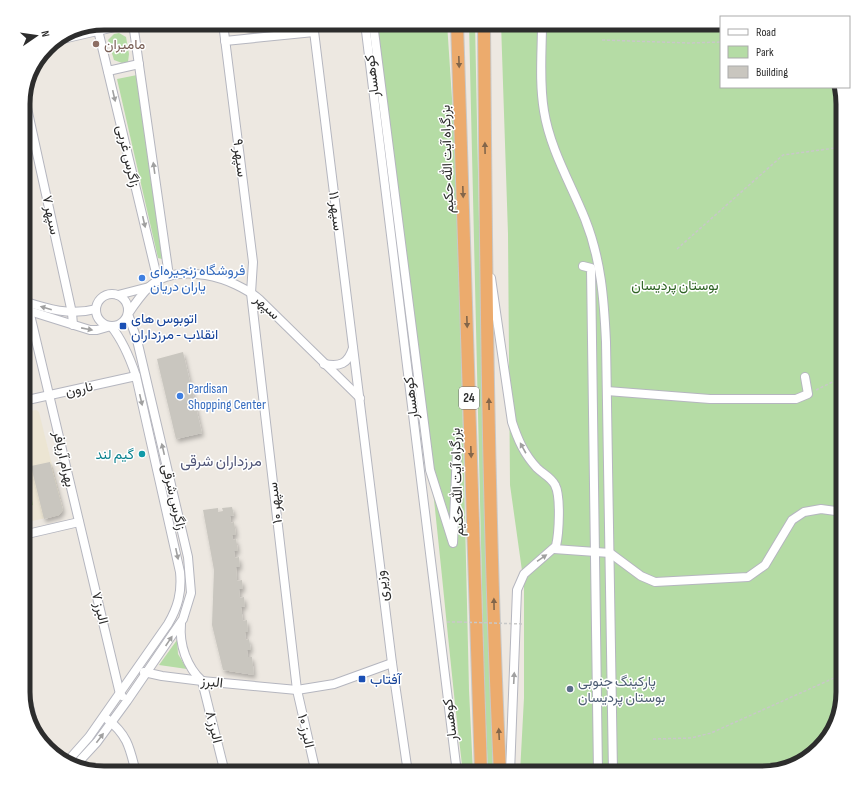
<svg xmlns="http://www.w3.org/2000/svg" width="866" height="796" viewBox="0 0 866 796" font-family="'Sofia Sans Condensed',Vazirmatn,sans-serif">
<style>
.education{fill:#ece5d3}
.green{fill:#b5dca5}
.pitch{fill:#c4e2a2}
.building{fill:#c9c6bf;filter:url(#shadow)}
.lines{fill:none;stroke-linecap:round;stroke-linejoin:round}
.minor-casing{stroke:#b5b6bf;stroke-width:10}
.highway-casing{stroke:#c8c8c8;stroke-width:14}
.path{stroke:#c8c8c8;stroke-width:1.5;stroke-dasharray:3 2;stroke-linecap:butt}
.minor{stroke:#fff;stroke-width:8}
.highway{stroke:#ecab6d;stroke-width:12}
.path-bridge{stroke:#c8c8c8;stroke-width:1.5;stroke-dasharray:3 2;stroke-linecap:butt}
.oneway{fill:#83664a}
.oneway2{fill:#a0a0a0}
.education-dot{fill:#8d6e63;stroke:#fff;stroke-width:1.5}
.shop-dot{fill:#3f7fe0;stroke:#fff;stroke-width:1.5}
.transit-dot{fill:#1a4fb4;stroke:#fff;stroke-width:1.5}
.culture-dot{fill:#0f9aa8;stroke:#fff;stroke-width:1.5}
.service-dot{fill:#5c6f8a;stroke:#fff;stroke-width:1.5}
.labels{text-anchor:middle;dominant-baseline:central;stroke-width:3;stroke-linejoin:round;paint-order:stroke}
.shield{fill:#fff;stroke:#6c6c6c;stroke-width:1}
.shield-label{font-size:13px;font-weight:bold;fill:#2d2d2d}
.education-label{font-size:14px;fill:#785e54;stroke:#fff;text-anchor:start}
.street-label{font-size:14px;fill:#2d2d2d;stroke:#fff}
.shop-label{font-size:14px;fill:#366cbe;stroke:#fff;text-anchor:start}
.park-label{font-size:14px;fill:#2e6324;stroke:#fff}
.transit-label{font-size:14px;fill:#164399;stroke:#fff;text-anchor:start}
.culture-label{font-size:14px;fill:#0d838f;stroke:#fff;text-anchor:end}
.service-label{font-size:14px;fill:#4e5e75;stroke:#fff;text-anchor:start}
.neighbourhood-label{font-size:15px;fill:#525779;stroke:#fff}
.rim{fill:none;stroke:#2d2d2d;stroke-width:5}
</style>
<defs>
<filter id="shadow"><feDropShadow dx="2" dy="3.5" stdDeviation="2" flood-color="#0004"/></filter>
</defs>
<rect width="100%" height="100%" fill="#ede8e1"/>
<path class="education" d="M36,410L39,412L63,510L59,515L23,523V412Z"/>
<g class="green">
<path d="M366,23H447L457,174L469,690L473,773H463C451,676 443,579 432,482C414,328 392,176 366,23Z"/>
<path d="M469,23H475L482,370L493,773H488L484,674Z"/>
<path d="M501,23H721V87H840L843,99V692L837,723L819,750L793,767L767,773H520L524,698V585L510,485L508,234Z"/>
<path d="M119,33L126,37L129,54L128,62L122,63L114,60L108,40L114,34Z"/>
<path d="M137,75L162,259L158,258L117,79Z"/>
<path d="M177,640L178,654L187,669L159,665Z"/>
</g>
<path class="pitch" d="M23,472H26L33,505L23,507Z"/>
<g class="building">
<path d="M246,23H270L271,30L247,32Z"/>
<path d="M287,23H307V25L287,28Z"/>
<path d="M183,352L202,433L176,439L157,359Z"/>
<path d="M50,462L63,510L59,515L44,519L31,466Z"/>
<path d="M232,507L234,515L230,516L231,523L234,522L236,535H232L233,540L236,539L238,551H234L235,558L239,557L240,567H236L237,581L242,580L243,589H239L240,598L244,597L245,606L241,607L243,621L247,620L248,632H245L246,640L249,639L251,650H247L248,657H252L254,675L223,670L212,625L214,570L203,510L218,508V512L223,511L222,508Z"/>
</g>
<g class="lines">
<defs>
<g id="minor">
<path d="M133,23L169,276"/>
<path d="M223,23L253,262L251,293L297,690L316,773"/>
<path d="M313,23L392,663L408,773"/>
<path d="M365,23L457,773"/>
<path d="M373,23L430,470L453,543L457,451"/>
<path d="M542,23C542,52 539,82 544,111C550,149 571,184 585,219C601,259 604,299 606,342L613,773"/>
<path d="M98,30L158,281"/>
<path d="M54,41L132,23"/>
<path d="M225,41L314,32"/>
<path d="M108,71L139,64"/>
<path d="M24,94L72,313L73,325"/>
<path d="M583,266L591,268L598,773"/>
<path d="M491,278L512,422C518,440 524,454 537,468C543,474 551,477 555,485C561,496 559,533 556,546L524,574L517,590L510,773"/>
<circle cx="112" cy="310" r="16"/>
<path d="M118,295L149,287"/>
<path d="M23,301C48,309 70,316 96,309"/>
<path d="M27,302L120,694L122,696"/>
<path d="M23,309L90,330H97L111,326C123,341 130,358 136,376L180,572C182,592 178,607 168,624L89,737L66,763"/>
<path d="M324,364C340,367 348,364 353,348"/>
<path d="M607,391L710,399H796L808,394L805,377"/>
<path d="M23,401L136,376"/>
<path d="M23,535L79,522"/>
<path d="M554,549L610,553L641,576L655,582L748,577L765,565L792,520L804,512L821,509L843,512"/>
<path d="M181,624C179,645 187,667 202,681"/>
<path d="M144,672L162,676L202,681L297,690L334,684L392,663"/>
<path d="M23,681L35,731"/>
<path d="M202,681L225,773"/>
<path d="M107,719C128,735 130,749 136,773"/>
<path d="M74,767L97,742L127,701L183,619L191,593L188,557L137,340L128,314C134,305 141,295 149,287C178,261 234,277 260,300L360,398"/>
</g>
<g id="highway">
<path d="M457,23L481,773"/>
<path d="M484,23C486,273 488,523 500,773"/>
</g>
</defs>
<use href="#minor" class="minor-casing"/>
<use href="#highway" class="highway-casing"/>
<g class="path">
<path d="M602,40L689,43L721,42"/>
<path d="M677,249L783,155L843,147"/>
<path d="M816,390L843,377"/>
<path d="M447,622H459"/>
<path d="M653,739L691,738L711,733L843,674"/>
</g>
<use href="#minor" class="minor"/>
<use href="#highway" class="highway"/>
<path class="path-bridge" d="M459,622L524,624"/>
</g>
<defs><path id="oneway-solid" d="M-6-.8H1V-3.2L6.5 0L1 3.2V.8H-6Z"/></defs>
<g class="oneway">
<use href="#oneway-solid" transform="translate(459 62) rotate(88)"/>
<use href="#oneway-solid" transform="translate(485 148) rotate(-91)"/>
<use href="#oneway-solid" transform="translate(463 192) rotate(88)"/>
<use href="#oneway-solid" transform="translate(467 322) rotate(88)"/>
<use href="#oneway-solid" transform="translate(489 404) rotate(-91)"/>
<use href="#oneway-solid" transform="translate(471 452) rotate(88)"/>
<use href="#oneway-solid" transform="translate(494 604) rotate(-91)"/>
<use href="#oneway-solid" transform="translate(499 734) rotate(-93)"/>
</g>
<g class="oneway2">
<use href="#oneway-solid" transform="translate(114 96) rotate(77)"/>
<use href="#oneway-solid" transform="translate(154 168) rotate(-98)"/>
<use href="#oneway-solid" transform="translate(144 222) rotate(77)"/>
<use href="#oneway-solid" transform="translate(46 308) rotate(-164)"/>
<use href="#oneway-solid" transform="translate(87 329) rotate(11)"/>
<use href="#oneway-solid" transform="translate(141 400) rotate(77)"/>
<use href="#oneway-solid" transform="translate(523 448) rotate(-119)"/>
<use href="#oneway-solid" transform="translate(163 449) rotate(-103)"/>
<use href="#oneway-solid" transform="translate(177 554) rotate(78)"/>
<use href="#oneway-solid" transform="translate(542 558) rotate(-34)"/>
<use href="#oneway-solid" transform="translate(169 641) rotate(-56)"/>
<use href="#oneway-solid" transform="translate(514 678) rotate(-87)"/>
<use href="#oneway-solid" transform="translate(100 738) rotate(-53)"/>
</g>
<circle class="education-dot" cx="96" cy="44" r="4"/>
<g class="shop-dot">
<circle cx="142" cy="278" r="4"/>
<circle cx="180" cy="396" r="4"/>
</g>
<g class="transit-dot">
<rect x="119" y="322" width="8" height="8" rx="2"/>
<rect x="358" y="675" width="8" height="8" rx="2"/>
</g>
<circle class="culture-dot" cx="142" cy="454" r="4"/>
<circle class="service-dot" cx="570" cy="689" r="4"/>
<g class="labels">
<rect class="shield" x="459" y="387" width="20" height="22" rx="3"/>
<g class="shield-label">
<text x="469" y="398">24</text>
</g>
<g class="education-label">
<text x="104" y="44">مامیران</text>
</g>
<g class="street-label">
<text transform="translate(372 76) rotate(-97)">کوهسار</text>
<text transform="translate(128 156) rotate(77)">زاگرس غربی</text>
<text transform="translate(240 158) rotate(83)">سپهر ۹</text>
<text transform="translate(447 159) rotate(-92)">بزرگراه آیت الله حکیم</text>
<text transform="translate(336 211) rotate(83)">سپهر ۱۱</text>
<text transform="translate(51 215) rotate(78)">سپهر ۷</text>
<text transform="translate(267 307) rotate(43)">سپهر</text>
<text transform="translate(79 389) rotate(-13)">نارون</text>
<text transform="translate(411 398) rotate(-97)">کوهسار</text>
<text transform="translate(64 459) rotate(77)">بهرام آریافر</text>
<text transform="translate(457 482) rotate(-92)">بزرگراه آیت الله حکیم</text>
<text transform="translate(174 497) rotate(77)">زاگرس شرقی</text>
<text transform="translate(275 503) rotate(-97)">سپهر ۱۰</text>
<text transform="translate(382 586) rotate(-97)">وزیری</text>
<text transform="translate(100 608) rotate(76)">البرز ۷</text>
<text transform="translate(212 682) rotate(6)">البرز</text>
<text transform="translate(450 720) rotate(-97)">کوهسار</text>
<text transform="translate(214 727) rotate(76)">البرز ۸</text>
<text transform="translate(306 731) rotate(77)">البرز ۱۰</text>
</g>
<g class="shop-label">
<text x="150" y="270">فروشگاه زنجیره‌ای<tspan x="150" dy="16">یاران دریان</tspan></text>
<text x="188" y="388">Pardisan<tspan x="188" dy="16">Shopping Center</tspan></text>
</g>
<g class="park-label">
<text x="675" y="285">بوستان پردیسان</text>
</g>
<g class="transit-label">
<text x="131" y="318">اتوبوس های<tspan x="131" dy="16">انقلاب - مرزداران</tspan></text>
<text x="370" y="679">آفتاب</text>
</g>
<g class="culture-label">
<text x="134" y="454">گیم لند</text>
</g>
<g class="service-label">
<text x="578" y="681">پارکینگ جنوبی<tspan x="578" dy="16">بوستان پردیسان</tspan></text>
</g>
<g class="neighbourhood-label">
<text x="221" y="461">مرزداران شرقی</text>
</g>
</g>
<path d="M0 0H866V796H0ZM104 30H762A74 74 0 0 1 836 104V692A74 74 0 0 1 762 766H104A74 74 0 0 1 30 692V104A74 74 0 0 1 104 30Z" fill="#fff" fill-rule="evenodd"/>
<path class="rim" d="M104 30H762A74 74 0 0 1 836 104V692A74 74 0 0 1 762 766H104A74 74 0 0 1 30 692V104A74 74 0 0 1 104 30Z"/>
<rect x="720" y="16" width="130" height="72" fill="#ffffff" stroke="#ababab"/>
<rect x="728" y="29" width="20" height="6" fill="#ffffff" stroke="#ababab"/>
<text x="756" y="36" font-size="12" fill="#2d2d2d">Road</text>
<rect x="728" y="46" width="20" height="12" fill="#b5dca5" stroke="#ababab"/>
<text x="756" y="56" font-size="12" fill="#2d2d2d">Park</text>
<rect x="728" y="66" width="20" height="12" fill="#c9c6bf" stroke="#ababab"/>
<text x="756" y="76" font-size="12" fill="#2d2d2d">Building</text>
<g transform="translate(36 36) rotate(77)" stroke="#ffffff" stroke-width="3" paint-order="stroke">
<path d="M0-3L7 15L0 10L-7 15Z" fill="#2d2d2d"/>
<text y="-6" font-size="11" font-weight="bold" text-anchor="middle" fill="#2d2d2d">N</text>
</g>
</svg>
